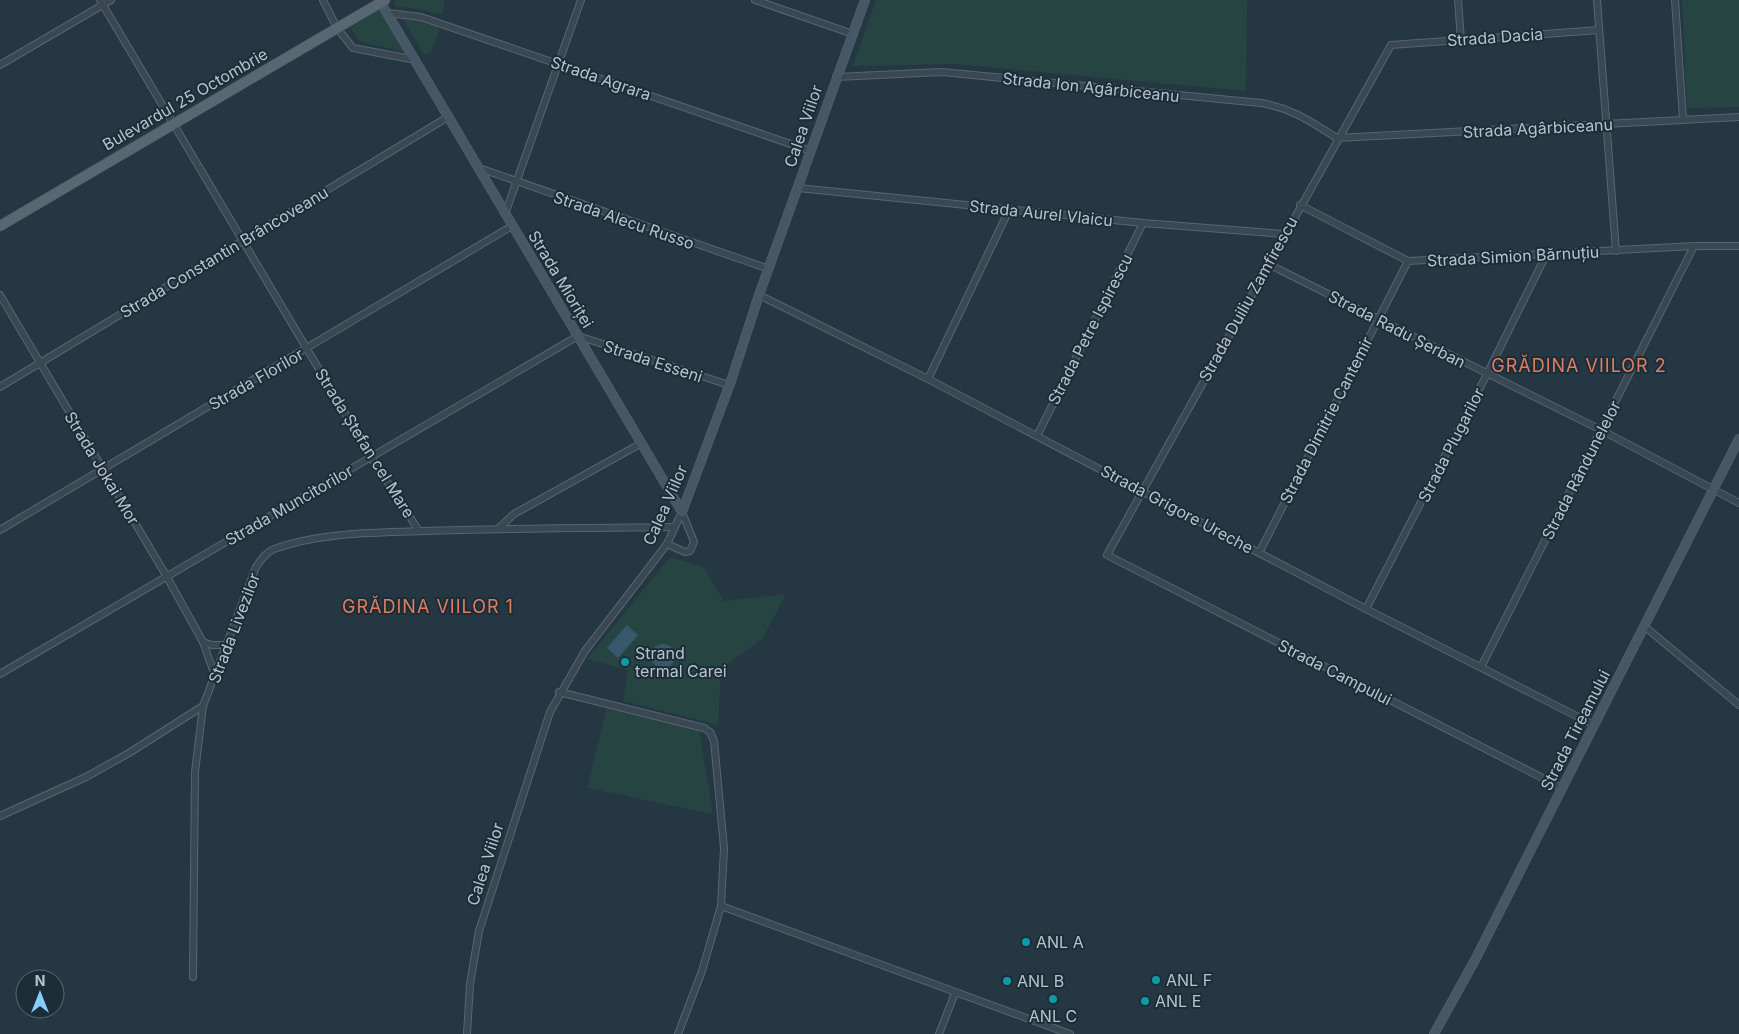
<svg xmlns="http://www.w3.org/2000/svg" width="1739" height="1034" viewBox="0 0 1739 1034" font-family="Inter,sans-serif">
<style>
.green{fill:#264442}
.water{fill:#37576b}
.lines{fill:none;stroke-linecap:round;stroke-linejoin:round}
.street-casing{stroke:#576670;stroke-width:8}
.secondary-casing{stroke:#576670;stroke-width:10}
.primary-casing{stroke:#45545f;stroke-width:11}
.street{stroke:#394853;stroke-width:6}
.secondary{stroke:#465866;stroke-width:9}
.primary{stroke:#576873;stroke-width:10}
.culture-dot{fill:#0f9aa8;stroke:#1d2d38;stroke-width:2}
.labels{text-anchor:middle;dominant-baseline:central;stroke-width:4;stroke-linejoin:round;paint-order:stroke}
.street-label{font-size:16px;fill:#b6c3cd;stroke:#1d2d38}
.poi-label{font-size:16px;fill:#b6c3cd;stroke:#1d2d38;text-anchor:start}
.neighbourhood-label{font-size:18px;letter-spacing:1px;fill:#dd7e60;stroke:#1d2d38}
</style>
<rect width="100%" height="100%" fill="#243743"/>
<g class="green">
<path d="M397,0H444L443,15L413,8L396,7L394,2Z"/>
<path d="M876,0H1247L1246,91L955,64L853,66Z"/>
<path d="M1682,0H1739V107L1687,108Z"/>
<path d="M382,8L407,53L359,41L350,28Z"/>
<path d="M401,16L441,24L431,52L424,55Z"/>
<path d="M670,557L704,567L724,601L786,594L763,638L721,669L718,725L623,701L628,670L587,659Z"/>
<path d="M607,707L699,730L713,814L587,788Z"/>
</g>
<g class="water">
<path d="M627,625L638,635L618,658L607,648Z"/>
<circle cx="663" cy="656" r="12"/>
</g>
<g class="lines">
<defs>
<g id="street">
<path d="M100,0L371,457L419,531"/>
<path d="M323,0L337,28L353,48L416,60"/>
<path d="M755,0L853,34"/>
<path d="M1458,0L1461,40"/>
<path d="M1597,0L1616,251"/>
<path d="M1675,0L1683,119"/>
<path d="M388,13L421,17L811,151"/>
<path d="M0,65L111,0"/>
<path d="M836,77L942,72L1261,103C1292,108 1311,122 1337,138"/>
<path d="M1337,138L1739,117"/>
<path d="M479,168L769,269"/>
<path d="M798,188L1143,223L1284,234"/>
<path d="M1300,205L1408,261L1694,246H1739"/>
<path d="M505,214L581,0"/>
<path d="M1268,264L1601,430L1739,503"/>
<path d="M0,295L167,577L203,642L215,676"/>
<path d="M759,295L928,379L1366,609L1594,725"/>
<path d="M928,379L1009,210"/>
<path d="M0,387L448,117"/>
<path d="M1037,436L1143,223"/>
<path d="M498,529L514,514L640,444"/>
<path d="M0,530L512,226"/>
<path d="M667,544L685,552L690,551L694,542L682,512"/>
<path d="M1259,553L1408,261"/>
<path d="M1366,609L1487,374L1547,253"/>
<path d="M1644,626L1739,705"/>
<path d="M203,642L212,645H227"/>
<path d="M1481,667L1694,246"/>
<path d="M0,674L578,336L729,385"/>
<path d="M559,692L704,728L710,732L714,741L724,848L721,906L702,971L678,1034"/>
<path d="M1562,788L1107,555L1391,45L1599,30"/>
<path d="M0,816L86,777L129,753L203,706L256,567C261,560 266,552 274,549C321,532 376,533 424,531C508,528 591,528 674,527"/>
<path d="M721,906L1070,1034"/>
<path d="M193,977L195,772L203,706"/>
<path d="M467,1034L470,984L479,931L550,712L585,651L667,544L682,512"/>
<path d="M939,1034L955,993"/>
</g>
<g id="secondary">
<path d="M381,3L682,512"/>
<path d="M682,512L731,381L759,295L865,0"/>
<path d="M1434,1034L1475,960L1739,439"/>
</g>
<path id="primary" d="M0,226L385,0"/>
</defs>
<use href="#street" class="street-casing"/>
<use href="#secondary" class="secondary-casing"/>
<use href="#primary" class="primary-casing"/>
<use href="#street" class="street"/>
<use href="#secondary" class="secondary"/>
<use href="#primary" class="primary"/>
</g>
<g class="culture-dot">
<circle cx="625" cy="662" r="5"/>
<circle cx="1026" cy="942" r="5"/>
<circle cx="1156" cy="980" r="5"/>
<circle cx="1007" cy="981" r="5"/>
<circle cx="1053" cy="999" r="5"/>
<circle cx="1145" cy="1001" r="5"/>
</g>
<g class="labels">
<g class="street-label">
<text transform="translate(1495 37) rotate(-4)">Strada Dacia</text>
<text transform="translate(601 78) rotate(19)">Strada Agrara</text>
<text transform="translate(1091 87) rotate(6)">Strada Ion Agârbiceanu</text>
<text transform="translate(185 99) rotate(-30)">Bulevardul 25 Octombrie</text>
<text transform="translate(803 126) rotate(-71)">Calea Viilor</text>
<text transform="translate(1538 128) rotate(-3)">Strada Agârbiceanu</text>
<text transform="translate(1041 213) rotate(6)">Strada Aurel Vlaicu</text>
<text transform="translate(624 220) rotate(19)">Strada Alecu Russo</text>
<text transform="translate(224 252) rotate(-31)">Strada Constantin Brâncoveanu</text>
<text transform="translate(1513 256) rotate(-3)">Strada Simion Bărnuțiu</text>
<text transform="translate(561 279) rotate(59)">Strada Mioriței</text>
<text transform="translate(1248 299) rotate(-61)">Strada Duiliu Zamfirescu</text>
<text transform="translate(1090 329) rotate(-63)">Strada Petre Ispirescu</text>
<text transform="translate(1397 329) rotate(27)">Strada Radu Șerban</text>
<text transform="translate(653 361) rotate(18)">Strada Esseni</text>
<text transform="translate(256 379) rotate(-30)">Strada Florilor</text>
<text transform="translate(1326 420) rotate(-63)">Strada Dimitrie Cantemir</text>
<text transform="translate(365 443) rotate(58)">Strada Ștefan cel Mare</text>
<text transform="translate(1451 445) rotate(-63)">Strada Plugarilor</text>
<text transform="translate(102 468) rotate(59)">Strada Jokai Mor</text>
<text transform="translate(1581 470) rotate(-63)">Strada Rândunelelor</text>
<text transform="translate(289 505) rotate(-30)">Strada Muncitorilor</text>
<text transform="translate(665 505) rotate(-66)">Calea Viilor</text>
<text transform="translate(1177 509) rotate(28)">Strada Grigore Ureche</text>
<text transform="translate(234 628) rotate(-69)">Strada Livezilor</text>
<text transform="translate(1335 672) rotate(27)">Strada Campului</text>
<text transform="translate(1575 730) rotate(-63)">Strada Tireamului</text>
<text transform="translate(485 864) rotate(-72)">Calea Viilor</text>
</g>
<g class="poi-label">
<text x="635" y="653">Strand<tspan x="635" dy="18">termal Carei</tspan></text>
<text x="1036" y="942">ANL A</text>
<text x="1166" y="980">ANL F</text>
<text x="1017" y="981">ANL B</text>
<text x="1155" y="1001">ANL E</text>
<text x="1053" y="1016" text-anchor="middle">ANL C</text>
</g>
<g class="neighbourhood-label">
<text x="1579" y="365">GRĂDINA VIILOR 2</text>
<text x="428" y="606">GRĂDINA VIILOR 1</text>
</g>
</g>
<g transform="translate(40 994)"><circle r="24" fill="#1d2d38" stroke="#5a6974"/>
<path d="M0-4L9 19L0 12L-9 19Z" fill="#88cdff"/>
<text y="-8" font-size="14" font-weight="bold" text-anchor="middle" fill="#b6c3cd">N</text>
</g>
</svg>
